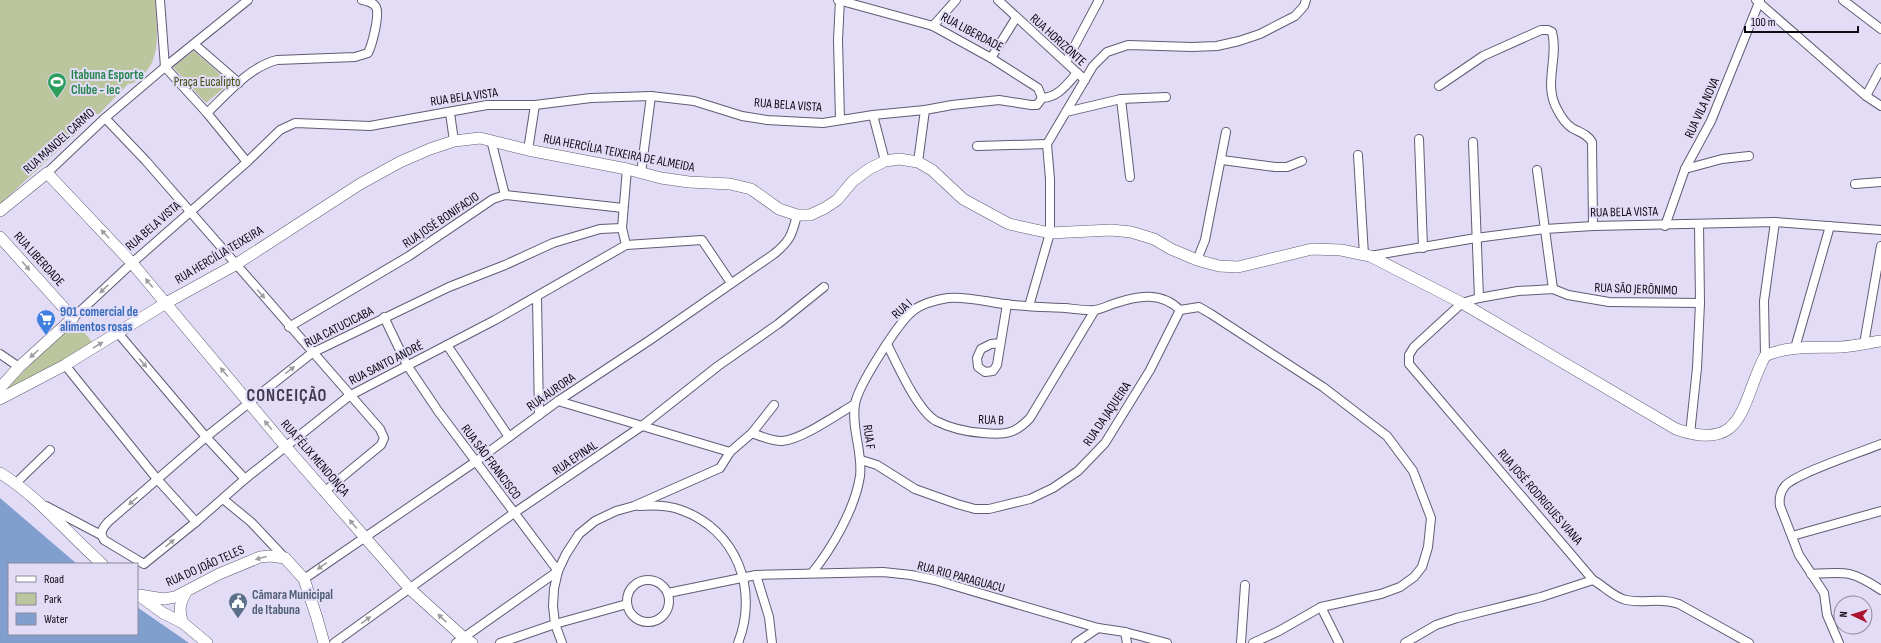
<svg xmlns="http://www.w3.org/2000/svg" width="1881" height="643" viewBox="0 0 1881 643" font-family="'Sofia Sans Condensed',sans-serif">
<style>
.green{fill:#bbc59e}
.water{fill:#819fce}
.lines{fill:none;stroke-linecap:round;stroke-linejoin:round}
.minor-casing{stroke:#625b73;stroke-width:10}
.major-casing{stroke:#625b73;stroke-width:12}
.minor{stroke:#fff;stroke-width:8}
.major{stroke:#fff;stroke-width:11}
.oneway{fill:#9e9da1}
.labels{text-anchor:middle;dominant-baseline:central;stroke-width:4;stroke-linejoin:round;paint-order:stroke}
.street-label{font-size:13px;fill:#0d0a13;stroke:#e3dcf7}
.leisure-label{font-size:13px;font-weight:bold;fill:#27864d;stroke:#e3dcf7;text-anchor:start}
.park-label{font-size:13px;fill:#414c0c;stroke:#e3dcf7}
.shop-label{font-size:13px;font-weight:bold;fill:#366cbe;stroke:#e3dcf7;text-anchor:start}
.service-label{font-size:13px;font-weight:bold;fill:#4e5e75;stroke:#e3dcf7;text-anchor:start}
.district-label{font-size:17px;font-weight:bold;letter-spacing:1px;fill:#403a50;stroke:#e3dcf7}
</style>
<rect width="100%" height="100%" fill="#e3dcf7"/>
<g class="green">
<path d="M0,0H155C156,25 163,56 143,75C138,80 135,83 128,84L99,114H94L80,126L79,131L0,204Z"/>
<path d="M194,51L230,83L206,103L173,67Z"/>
<path d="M74,321L94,344L0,395Z"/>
</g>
<path class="water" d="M0,498L77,564H9V634H137V607L189,643H0Z"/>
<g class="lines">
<defs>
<g id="minor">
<path d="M160,0L165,67L207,113L247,162"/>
<path d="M840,0L838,40L840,120"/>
<path d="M998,0L1085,80"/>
<path d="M1756,0L1866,96L1881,106"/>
<path d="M1843,0L1881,29"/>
<path d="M933,26L956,0"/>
<path d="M194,44L239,83"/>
<path d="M991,58L1016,18"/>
<path d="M1066,62L1099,0"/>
<path d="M1439,86L1483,56L1541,30H1548L1552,32C1559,58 1543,84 1557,109C1560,115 1566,124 1572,128C1581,133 1587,134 1592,142L1593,226"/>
<path d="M1866,96L1881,68"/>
<path d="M1042,98C1059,97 1067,84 1077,73"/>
<path d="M1121,99L1130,177"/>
<path d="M1066,112L1121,99L1166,97"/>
<path d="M207,113C227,94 249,67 277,60L355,57L368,53C372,45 380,15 376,7C373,2 368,1 362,0"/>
<path d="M450,113L454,141"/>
<path d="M873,115L885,161"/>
<path d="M105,118L146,161L380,429L384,438L381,445L324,492"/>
<path d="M1419,139L1423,248"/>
<path d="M491,140L505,195"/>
<path d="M1473,142L1479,298L1462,303L1414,347L1409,355V364L1593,580C1604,586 1613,597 1626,600C1645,604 1658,597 1679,604L1749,643"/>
<path d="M977,146L1047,144"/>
<path d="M528,150L535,105"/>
<path d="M1358,155L1364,255"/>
<path d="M1222,160L1275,167H1287L1302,161"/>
<path d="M918,162L925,110"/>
<path d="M1685,169L1722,159L1749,156"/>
<path d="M1537,170L1553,289"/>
<path d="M47,173L105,118L165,67L248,0"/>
<path d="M641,173L651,96"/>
<path d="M1855,184L1881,182"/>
<path d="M1665,226L1685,169L1711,121L1760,0"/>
<path d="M622,228L600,229L553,243L505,265L449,287L312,353L206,437L108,522C103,528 99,532 104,540L144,564L196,522L245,479L349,396L495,320L626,245L702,240L731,283"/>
<path d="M626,245L622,228L627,169"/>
<path d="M1370,256L1476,238L1545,229L1593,226L1775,222L1881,230"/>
<path d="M1197,260L1205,240L1226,132"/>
<path d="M537,297L539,415"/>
<path d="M1479,298L1518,291L1553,289L1568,295L1609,302L1700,303"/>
<path d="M1029,306L1050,233V179L1047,144L1093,66L1107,52L1128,45L1192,47L1217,46L1239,41L1260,34L1295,16L1304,6L1306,0"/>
<path d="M1180,310L1199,307L1211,314L1323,387L1387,436L1413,471L1431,518L1428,547L1422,567L1414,577L1400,587L1381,594L1321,607L1279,631L1253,643"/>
<path d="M384,317L407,365L438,411L558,571"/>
<path d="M73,318L132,263L247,162L280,130L295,123L370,126L487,105H535L591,98L651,96L694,101L742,116L767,120L823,123L873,115L925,110L952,105L999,100L1031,105H1037L1042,98L1038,88L991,58L933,26L838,0"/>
<path d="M289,327L409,256L493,199L505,195L623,208"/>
<path d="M118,333L206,437L245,479"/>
<path d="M1000,343L991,344L981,349L977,358L978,367L985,372L993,371L997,365L1007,304"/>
<path d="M887,344C897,364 917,410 936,421C950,428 968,432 983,433C1005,435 1015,434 1030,418L1095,310"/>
<path d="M1864,344L1881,246"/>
<path d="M447,345L509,437"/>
<path d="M1795,348L1830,226"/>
<path d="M0,354L19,367"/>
<path d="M1765,356L1764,301L1775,222"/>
<path d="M65,365L157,479L196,522"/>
<path d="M558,401L730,452"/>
<path d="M752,433C762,437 772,441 782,441C801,440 838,414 855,404"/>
<path d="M1690,434L1697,368L1700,303L1699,224"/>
<path d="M861,460L877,465L915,489L957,504L975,509H989L1030,499L1053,488L1078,471L1105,443L1150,370L1180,310"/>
<path d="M16,483L50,450"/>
<path d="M223,499L251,522L285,558"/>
<path d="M46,506L101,535"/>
<path d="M639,506C653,505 668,505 681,510C737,530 759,590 738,643"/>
<path d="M1792,536L1881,511"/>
<path d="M812,573C832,548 855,509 860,476C863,452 851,429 855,404C858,386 899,321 914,310C923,303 936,300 948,298C965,296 988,302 1005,304C1025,307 1045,307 1065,308C1075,309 1086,311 1095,310C1102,309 1109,305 1116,303C1139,295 1162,292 1180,310"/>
<path d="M1811,574C1846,572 1851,570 1881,590"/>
<path d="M756,575L769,617L772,643"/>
<path d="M304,579L475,462L558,401L650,340L774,254C790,241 792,235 797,215"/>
<circle cx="648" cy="601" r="21"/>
<path d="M668,593L756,575L883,572L911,575L935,580L1098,628L1125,632L1167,643"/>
<path d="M1321,607L1339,643"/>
<path d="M1125,632L1127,643"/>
<path d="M334,643L514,513L642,426L718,366L778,324L824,287"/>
<path d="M456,643L558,571"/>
<path d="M500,643L555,624L627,604"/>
<path d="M562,643L555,624L553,606L554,589L558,571L566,554L579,534L595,521L616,511L634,506L720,468L730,452L752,433L774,405"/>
<path d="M1076,643L1098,628"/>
<path d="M1241,643L1245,585"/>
<path d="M1405,643L1436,625L1457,618L1541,597L1593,580"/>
<path d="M1839,643L1827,615L1824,593L1799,555L1780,506C1779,499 1780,492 1785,486C1796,473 1862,452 1881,444"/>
</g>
<g id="major">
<path d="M0,211L47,173L132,263L286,447L410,589L463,637L472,643"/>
<path d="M0,237L73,318L19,367L0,388"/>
<path d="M0,399L65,365L166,303L235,265L360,184L400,162L430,149L454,141L480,138L528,150L627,169L661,178L689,182L730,184L751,189L779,209L797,215H810L825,208L837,200L853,181L869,169L885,161L899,159L918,162L932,170L963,199L1009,224L1050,233L1111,230L1131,232L1154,239L1171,249L1197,260L1219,266L1238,267L1312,249L1341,250L1370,256L1462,303L1676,429C1746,454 1741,401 1765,356C1789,345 1815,348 1841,347C1854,346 1868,343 1881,341"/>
<path d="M0,473C39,497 68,534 102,564"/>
<path d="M139,595L164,599L175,597L219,574L260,557L270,556L285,558L304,579L316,615L324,643"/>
<path d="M141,597L163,613L183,623L207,643"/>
<path d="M183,623C178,610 180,603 186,592"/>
</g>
</defs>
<use href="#minor" class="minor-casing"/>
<use href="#major" class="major-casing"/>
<use href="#minor" class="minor"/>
<use href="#major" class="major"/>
</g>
<defs><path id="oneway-solid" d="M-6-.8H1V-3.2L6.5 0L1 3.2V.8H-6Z"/></defs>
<g class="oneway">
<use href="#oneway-solid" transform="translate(105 234) rotate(-134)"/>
<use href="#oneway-solid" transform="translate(26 266) rotate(49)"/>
<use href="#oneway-solid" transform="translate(149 283) rotate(-130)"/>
<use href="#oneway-solid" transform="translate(104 289) rotate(137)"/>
<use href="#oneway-solid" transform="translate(261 294) rotate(49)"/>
<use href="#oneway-solid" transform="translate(98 345) rotate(-31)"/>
<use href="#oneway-solid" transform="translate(34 354) rotate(138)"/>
<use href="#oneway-solid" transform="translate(143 363) rotate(50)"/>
<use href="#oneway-solid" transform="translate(290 370) rotate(-38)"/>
<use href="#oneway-solid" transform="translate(224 372) rotate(-130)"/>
<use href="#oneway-solid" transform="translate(268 425) rotate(-130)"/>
<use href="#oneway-solid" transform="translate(133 501) rotate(139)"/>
<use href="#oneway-solid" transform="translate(353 524) rotate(-131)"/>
<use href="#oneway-solid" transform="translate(170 543) rotate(-39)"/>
<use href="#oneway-solid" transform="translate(261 558) rotate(165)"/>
<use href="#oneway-solid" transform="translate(322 566) rotate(145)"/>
<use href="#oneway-solid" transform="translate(442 618) rotate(-137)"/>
<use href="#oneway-solid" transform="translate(366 620) rotate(-36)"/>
</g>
<defs>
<symbol id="stadium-pin" viewBox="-11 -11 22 30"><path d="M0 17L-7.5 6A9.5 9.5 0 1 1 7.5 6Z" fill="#2e9e5b" stroke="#e3dcf7"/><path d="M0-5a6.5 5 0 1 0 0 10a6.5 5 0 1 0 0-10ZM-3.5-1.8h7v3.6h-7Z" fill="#fff"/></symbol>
<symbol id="supermarket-pin" viewBox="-11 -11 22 30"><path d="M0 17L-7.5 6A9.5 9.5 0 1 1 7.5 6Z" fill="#3f7fe0" stroke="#e3dcf7"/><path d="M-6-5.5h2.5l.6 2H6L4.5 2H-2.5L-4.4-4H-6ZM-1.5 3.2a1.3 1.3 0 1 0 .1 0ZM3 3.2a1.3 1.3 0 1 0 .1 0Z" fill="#fff"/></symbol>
<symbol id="civic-pin" viewBox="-11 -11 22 30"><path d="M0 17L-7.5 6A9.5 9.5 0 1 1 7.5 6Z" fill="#5c6f8a" stroke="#e3dcf7"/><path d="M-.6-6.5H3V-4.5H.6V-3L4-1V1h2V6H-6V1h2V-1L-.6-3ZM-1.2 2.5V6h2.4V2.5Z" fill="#fff"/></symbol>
</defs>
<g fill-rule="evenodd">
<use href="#stadium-pin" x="46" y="71" width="22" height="30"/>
<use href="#supermarket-pin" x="35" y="308" width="22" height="30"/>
<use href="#civic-pin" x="227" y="591" width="22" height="30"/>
</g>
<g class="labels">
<g class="street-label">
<text transform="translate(972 32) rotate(28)">RUA LIBERDADE</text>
<text transform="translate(1058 40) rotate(42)">RUA HORIZONTE</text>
<text transform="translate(464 97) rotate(-8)">RUA BELA VISTA</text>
<text transform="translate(788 105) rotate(4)">RUA BELA VISTA</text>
<text transform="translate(1702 108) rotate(-65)">RUA VILA NOVA</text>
<text transform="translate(59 141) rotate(-42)">RUA MANOEL CARMO</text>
<text transform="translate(619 153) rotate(11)">RUA HERCÍLIA TEIXEIRA DE ALMEIDA</text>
<text transform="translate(1624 212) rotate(-1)">RUA BELA VISTA</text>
<text transform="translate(441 220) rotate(-34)">RUA JOSÉ BONIFACIO</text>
<text transform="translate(153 226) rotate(-41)">RUA BELA VISTA</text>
<text transform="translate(219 255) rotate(-31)">RUA HERCÍLIA TEIXEIRA</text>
<text transform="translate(39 259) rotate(48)">RUA LIBERDADE</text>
<text transform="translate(1636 289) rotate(2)">RUA SÃO JERÔNIMO</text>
<text transform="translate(902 309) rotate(-43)">RUA I</text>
<text transform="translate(339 327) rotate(-27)">RUA CATUCICABA</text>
<text transform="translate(386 363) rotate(-27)">RUA SANTO ANDRÉ</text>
<text transform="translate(551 392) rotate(-35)">RUA AURORA</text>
<text transform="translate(1107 414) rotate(-56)">RUA DA JAQUEIRA</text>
<text transform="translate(991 420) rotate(2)">RUA B</text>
<text transform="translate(869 437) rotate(82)">RUA F</text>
<text transform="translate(315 458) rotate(49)">RUA FÉLIX MENDONÇA</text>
<text transform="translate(575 458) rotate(-34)">RUA EPINAL</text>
<text transform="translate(491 462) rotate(53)">RUA SÃO FRANCISCO</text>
<text transform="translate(1540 497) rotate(49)">RUA JOSÉ RODRIGUES VIANA</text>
<text transform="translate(205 566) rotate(-24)">RUA DO JOÃO TELES</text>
<text transform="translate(961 577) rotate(15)">RUA RIO PARAGUACU</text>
</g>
<g class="leisure-label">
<text x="71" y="75">Itabuna Esporte<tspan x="71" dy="15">Clube - Iec</tspan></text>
</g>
<g class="park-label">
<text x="207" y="82">Praça Eucalipto</text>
</g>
<g class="shop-label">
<text x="60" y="312">901 comercial de<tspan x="60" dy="15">alimentos rosas</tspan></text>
</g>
<g class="service-label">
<text x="252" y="595">Câmara Municipal<tspan x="252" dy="15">de Itabuna</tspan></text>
</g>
<g class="district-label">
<text x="287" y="396">CONCEIÇÃO</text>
</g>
</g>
<rect x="8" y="563" width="130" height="72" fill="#e3dcf7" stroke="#8d889c"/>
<rect x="16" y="576" width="20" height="6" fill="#ffffff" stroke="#8d889c"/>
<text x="44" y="583" font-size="12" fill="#0d0a13">Road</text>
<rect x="16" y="593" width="20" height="12" fill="#bbc59e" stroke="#8d889c"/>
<text x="44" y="603" font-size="12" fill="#0d0a13">Park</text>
<rect x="16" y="613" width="20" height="12" fill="#819fce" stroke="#8d889c"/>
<text x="44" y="623" font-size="12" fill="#0d0a13">Water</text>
<g transform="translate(1853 615) rotate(274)"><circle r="19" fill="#e3dcf7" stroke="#8d889c"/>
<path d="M0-3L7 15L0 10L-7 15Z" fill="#aa142f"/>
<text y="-6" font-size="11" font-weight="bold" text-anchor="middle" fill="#0d0a13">N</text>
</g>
<path d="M1745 26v6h113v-6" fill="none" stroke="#0d0a13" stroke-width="2"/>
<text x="1751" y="26" font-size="12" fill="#0d0a13" stroke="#e3dcf7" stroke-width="3" paint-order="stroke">100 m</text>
</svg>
